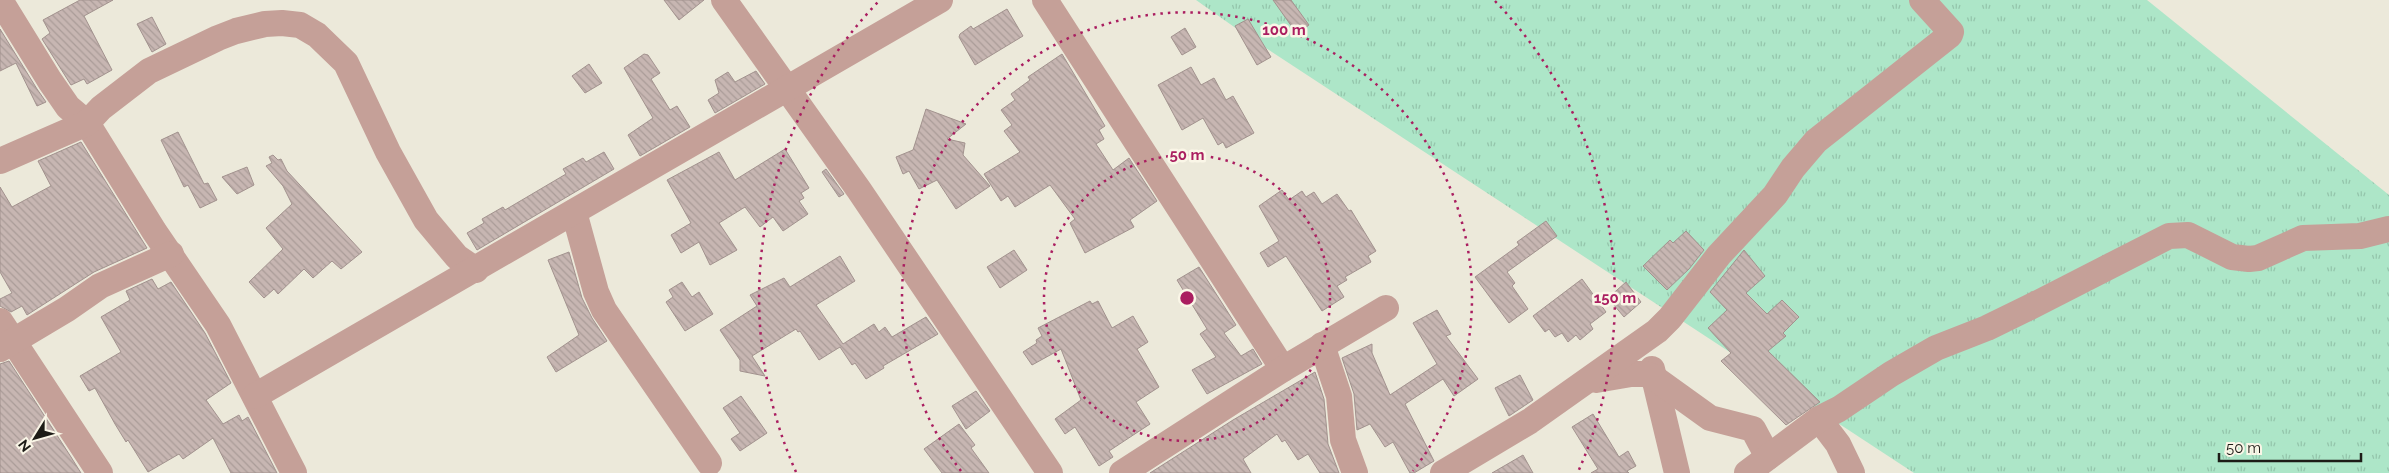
<svg xmlns="http://www.w3.org/2000/svg" width="2389" height="473" viewBox="0 0 2389 473" font-family="Raleway,sans-serif">
<style>
.grass{fill:url(#grass-tufts)}
.building{fill:url(#building-back-hatch);stroke:#a2928e}
.lines{fill:none;stroke-linecap:round;stroke-linejoin:round}
.minor{stroke:#c5a098;stroke-width:26}
.ring{fill:none;stroke:#aa1e60;stroke-width:2.5;stroke-dasharray:2.5 5}
.centre{fill:#aa1e60;stroke:#faf6e7;stroke-width:2.5}
.ring-label{font-size:15px;text-anchor:middle;font-weight:bold;fill:#aa1e60;stroke:#faf6e7;stroke-width:5;stroke-linejoin:round;paint-order:stroke}
</style>
<defs>
<pattern id="grass-tufts" width="24" height="20" patternUnits="userSpaceOnUse" patternTransform="scale(1.25)"><rect width="24" height="20" fill="#ade6c8"/><path d="M3 7l-1-3M5 7V3M7 7l1-3M15 17l-1-3M17 17v-4M19 17l1-3" fill="none" stroke="#94c5ab"/></pattern>
<pattern id="building-back-hatch" width="6" height="6" patternUnits="userSpaceOnUse" patternTransform="scale(1.25)"><rect width="6" height="6" fill="#c7b6b2"/><path d="M-1 5l2 2M0 0l6 6M5-1l2 2" fill="none" stroke="#aa9c98"/></pattern>
</defs>
<rect width="100%" height="100%" fill="#ece9da"/>
<path class="grass" d="M1196,0H2147L2389,195V473H1914L1237,29Z"/>
<g class="building">
<path d="M80,0H113L84,16L112,70L87,84L84,79L71,85L42,39L50,33L43,20Z"/>
<path d="M664,0H704L679,20Z"/>
<path d="M1273,0H1291L1309,25L1297,34Z"/>
<path d="M1007,9L1023,36L975,65L959,37L960,34L971,26L973,29Z"/>
<path d="M152,17L166,44L152,52L137,24Z"/>
<path d="M1248,19L1271,57L1257,65L1235,26Z"/>
<path d="M1185,28L1196,47L1182,55L1171,37Z"/>
<path d="M0,29L37,89L46,102L37,106L16,63L0,71Z"/>
<path d="M644,54L648,55L660,73L651,79L670,110L677,106L690,127L640,156L628,135L653,118L624,68Z"/>
<path d="M1062,54L1105,126L1099,130L1104,139L1096,144L1113,170L1129,158L1157,201L1130,220L1134,227L1085,253L1070,223L1075,219L1050,185L1015,207L1008,196L1001,201L984,174L1020,152L1004,131L1012,125L1001,110L1015,100L1011,94L1030,80L1028,77Z"/>
<path d="M589,64L602,83L585,93L572,76Z"/>
<path d="M1191,67L1201,85L1214,78L1226,100L1233,96L1254,133L1226,148L1223,142L1218,145L1203,118L1182,130L1158,85Z"/>
<path d="M756,71L765,84L715,113L708,100L719,93L715,80L728,72L735,82Z"/>
<path d="M926,109L966,124L947,139L965,143L963,155L990,186L956,209L937,180L919,189L909,171L903,174L896,157L913,150Z"/>
<path d="M178,132L204,184L208,183L217,200L200,208L188,185L184,187L161,140Z"/>
<path d="M81,142L147,248L94,272L27,315L22,306L11,312L0,306V299L12,293L0,272V187L12,207L51,186L38,161Z"/>
<path d="M785,149L809,188L801,193L804,198L799,201L808,214L783,231L773,217L760,227L745,207L719,223L737,250L710,265L699,242L681,253L671,235L691,223L667,180L719,152L735,180Z"/>
<path d="M604,152L614,169L477,250L467,233L484,223L482,219L503,207L505,210L566,174L563,169L583,158L586,162Z"/>
<path d="M273,155L278,160L281,159L287,171L362,252L341,269L332,261L313,278L304,269L278,294L274,289L264,298L249,282L283,249L266,228L292,204L283,186L266,166L272,163L269,157Z"/>
<path d="M247,167L254,185L237,194L222,177Z"/>
<path d="M826,169L844,194L839,197L822,172Z"/>
<path d="M1282,190L1289,200L1302,191L1306,197L1314,192L1322,204L1337,194L1349,211L1351,210L1376,251L1368,256L1371,262L1345,277L1347,280L1337,286L1344,297L1322,311L1286,256L1268,267L1260,253L1279,241L1259,206Z"/>
<path d="M1546,221L1557,236L1507,272L1515,283L1512,286L1528,309L1509,323L1475,277L1519,245L1517,242Z"/>
<path d="M1686,231L1704,250L1689,269L1667,290L1643,266L1670,240L1673,243Z"/>
<path d="M1014,250L1027,270L1000,288L987,267Z"/>
<path d="M1744,250L1765,276L1746,293L1767,314L1782,300L1799,317L1783,333L1786,336L1768,351L1820,402L1786,425L1721,361L1731,353L1708,328L1727,310L1710,292Z"/>
<path d="M569,252L582,298L592,318L607,341L556,372L547,357L579,335L548,260Z"/>
<path d="M840,256L855,281L816,305L843,344L874,324L879,332L885,327L892,337L926,317L938,334L883,366L884,368L866,379L855,363L852,365L840,347L819,360L800,331L798,332L796,329L752,356L765,376L740,371V360L720,330L757,306L750,295L784,278L790,287Z"/>
<path d="M1199,267L1236,325L1224,333L1241,356L1253,349L1262,364L1207,394L1192,370L1216,357L1200,334L1207,329L1177,280Z"/>
<path d="M152,279L158,289L171,282L205,333L231,383L206,400L223,424L239,415L242,421L248,417L277,473H231L213,438L183,459L179,454L148,472L128,440L126,442L115,424L95,388L89,391L80,376L121,352L101,317L130,300L126,291Z"/>
<path d="M1582,279L1606,312L1590,324L1593,329L1580,340L1576,335L1568,342L1562,333L1555,337L1549,329L1545,332L1533,316Z"/>
<path d="M682,282L692,297L699,292L713,314L685,331L666,302L673,297L669,290Z"/>
<path d="M1626,282L1641,302L1624,317L1608,298Z"/>
<path d="M1090,301L1092,304L1098,301L1112,328L1133,316L1148,342L1137,349L1159,387L1136,402L1150,424L1109,451L1113,457L1099,466L1075,427L1065,434L1055,419L1081,400L1061,349L1032,365L1023,352L1037,343L1036,340L1042,336L1038,328Z"/>
<path d="M1437,310L1451,334L1446,336L1478,379L1454,396L1443,379L1405,404L1434,461L1414,473H1410L1393,442L1385,447L1370,424L1357,430L1354,394L1342,358L1372,344V353L1390,395L1437,364L1413,323Z"/>
<path d="M9,361L71,457L81,473H0V364Z"/>
<path d="M1315,372L1324,399L1328,444L1339,473H1320L1308,454L1298,460L1285,440L1282,442L1277,434L1243,459L1251,473H1150L1233,420Z"/>
<path d="M1520,375L1533,400L1509,416L1495,388Z"/>
<path d="M976,391L990,411L966,429L952,406Z"/>
<path d="M741,396L767,433L740,451L731,439L740,433L723,408Z"/>
<path d="M1593,414L1619,457L1628,451L1636,466L1627,471L1629,473H1591L1598,469L1572,427Z"/>
<path d="M959,424L975,445L971,448L989,473H942L924,449Z"/>
<path d="M1523,455L1533,473H1492Z"/>
</g>
<g class="lines">
<g class="minor">
<path d="M0,0L50,81L68,107L87,123L154,231L218,325L294,473"/>
<path d="M724,0L859,190L1050,473"/>
<path d="M1045,0L1283,369"/>
<path d="M0,161L87,123L101,108L149,71L218,38L236,31L265,24L282,23L300,25L317,35L346,63L388,152L426,220L457,257L476,270"/>
<path d="M574,212L596,292L604,310L709,463"/>
<path d="M0,321L100,473"/>
<path d="M1322,345L1339,396L1343,440L1355,473"/>
<path d="M0,349L67,309L100,286L171,254"/>
<path d="M1652,369L1677,473"/>
<path d="M1596,380L1631,374H1645L1653,377L1710,418L1753,429L1768,457"/>
<path d="M255,396L940,0"/>
<path d="M1819,419L1838,444L1852,473"/>
<path d="M1122,473L1283,369L1386,308"/>
<path d="M1443,473L1530,421L1657,331L1670,318L1719,255L1775,195L1793,168L1816,141L1950,35L1951,32L1922,0"/>
<path d="M1747,473L1819,419L1839,409L1891,374L1936,348L1987,328L2030,307L2169,236L2188,235L2232,257L2249,259L2258,258L2303,238L2360,236L2389,229"/>
</g>
</g>
<g class="ring">
<circle cx="1187" cy="298" r="143"/>
<path d="M961 471A285 285 0 1 1 1413 471"/>
<path d="M796 472A428 428 0 0 1 879 1M1495 1A428 428 0 0 1 1578 472"/>
</g>
<circle cx="1187" cy="298" r="8" class="centre"/>
<g class="ring-label">
<text x="1284" y="35">100 m</text>
<text x="1187" y="160">50 m</text>
<text x="1615" y="303">150 m</text>
</g>
<g transform="translate(35 438) rotate(233)" stroke="#faf6e7" stroke-width="4" paint-order="stroke">
<path d="M0-4L9 19L0 12L-9 19Z" fill="#1d1c17"/>
<text y="-8" font-size="14" font-weight="bold" text-anchor="middle" fill="#1d1c17">N</text>
</g>
<path d="M2219 453v8h142v-8" fill="none" stroke="#1d1c17" stroke-width="2.5"/>
<text x="2226" y="453" font-size="15" fill="#1d1c17" stroke="#faf6e7" stroke-width="4" paint-order="stroke">50 m</text>
</svg>
